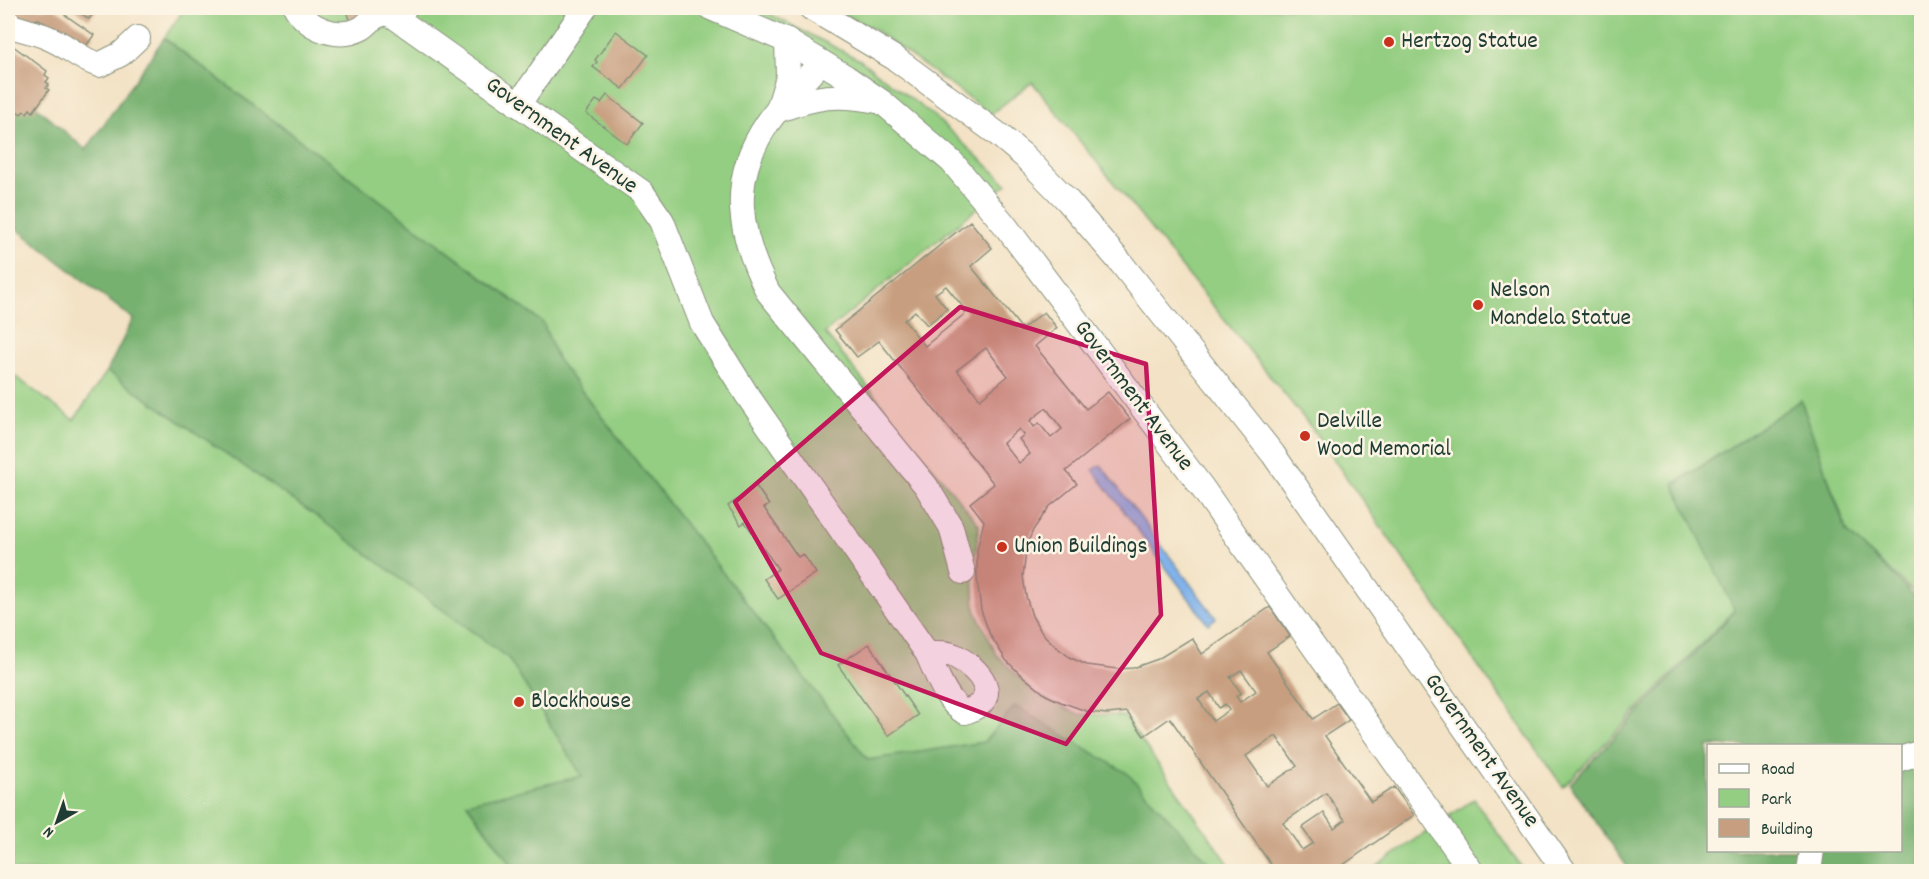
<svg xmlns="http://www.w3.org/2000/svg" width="1929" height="879" viewBox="0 0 1929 879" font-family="Dekko,sans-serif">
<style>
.green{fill:#94ce82;stroke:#5a865b;stroke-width:1.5}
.forest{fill:#77b170;stroke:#4b7752;stroke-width:1.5;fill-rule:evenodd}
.water{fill:#7eb0ea;stroke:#4e768f;stroke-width:1.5}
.building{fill:#c79e7f;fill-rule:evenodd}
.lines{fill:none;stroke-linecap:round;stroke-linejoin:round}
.minor-casing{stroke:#89907c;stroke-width:26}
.minor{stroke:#fff;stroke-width:24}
.marked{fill:#c2185b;fill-opacity:0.2;stroke:#c2185b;stroke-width:4.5;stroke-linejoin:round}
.poi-dot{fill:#c8321e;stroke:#fcf5e5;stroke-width:2}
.labels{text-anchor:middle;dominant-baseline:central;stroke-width:5;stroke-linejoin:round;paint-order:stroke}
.poi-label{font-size:24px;fill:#1f3d34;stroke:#fcf5e5;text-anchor:start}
.street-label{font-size:24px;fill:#1f3d34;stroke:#fcf5e5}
</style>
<rect width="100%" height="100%" fill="#fcf5e5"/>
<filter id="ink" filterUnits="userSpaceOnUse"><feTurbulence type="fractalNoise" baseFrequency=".0167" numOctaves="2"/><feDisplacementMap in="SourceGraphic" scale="12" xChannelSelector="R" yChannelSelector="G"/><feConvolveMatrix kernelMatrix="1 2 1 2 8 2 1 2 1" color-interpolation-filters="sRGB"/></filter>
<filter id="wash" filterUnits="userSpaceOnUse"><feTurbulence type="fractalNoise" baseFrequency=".008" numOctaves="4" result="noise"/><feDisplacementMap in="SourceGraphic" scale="24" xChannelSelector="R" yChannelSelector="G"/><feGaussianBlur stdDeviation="1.35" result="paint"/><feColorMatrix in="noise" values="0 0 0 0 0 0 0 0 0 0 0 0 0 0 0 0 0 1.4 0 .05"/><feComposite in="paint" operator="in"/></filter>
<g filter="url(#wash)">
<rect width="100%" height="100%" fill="#f3e2c5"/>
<g class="green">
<path d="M185,8H758L860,60L935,117L1007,184L825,333L979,525L973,569L975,610L997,655L1034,693L1078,714L1124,716L1234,871H1217L1212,865L984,742L868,760L557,359L543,323L164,38Z"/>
<path d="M832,8H905L917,10L934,8H1921V598L1849,535L1800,401L1675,483L1735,609L1563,787L1311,427L1032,82L991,114L873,29Z"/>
<path d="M8,371L74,420L107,371L316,516L508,658L583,776L467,804L516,871H8Z"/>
<path d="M1474,799L1524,871L1369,872Z"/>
</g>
<g class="forest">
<path d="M164,38L543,323L557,359L868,760L984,742L1015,706L1127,773L1217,871H516L467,803L582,776L508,658L316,516L107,371L133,319L8,222V82L86,150Z"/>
<path d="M1801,400L1846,531L1921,602V871H1630L1570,784L1735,611L1674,485ZM1708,746H1900V850H1708Z"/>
</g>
<path class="water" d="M1101,465L1216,618L1208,624L1093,470Z"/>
<g id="blocks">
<g class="building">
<path d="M8,8H55L94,35L83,50L39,19L20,22L8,14Z"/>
<path d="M73,8H98L89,19Z"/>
<path d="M346,8H361L365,22L352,26Z"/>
<path d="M616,31L648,55L623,89L593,67L597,62L595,60Z"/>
<path d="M9,43L47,71L45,75L49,78L46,82L49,84L46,88L49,90L33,112L30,109L27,113L24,111L21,114L8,104V46Z"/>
<path d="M607,95L643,123L627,144L586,113L596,100L601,103Z"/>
<path d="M970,221L992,248L971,266L1022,329L1044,312L1057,328L1035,346L1086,409L1108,392L1130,419L1066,471L1077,484L1049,507L1033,530L1027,545L1023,576L1026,596L1032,616L1042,633L1055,646L1071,658L1087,665L1118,669L1133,668L1158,659L1192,638L1202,654L1270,607L1290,636L1267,652L1313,719L1337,703L1349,720L1325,736L1371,802L1394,787L1414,815L1333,872H1270L1274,869L1170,718L1144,736L1127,712L1107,714L1089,712L1061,702L1046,695L1019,673L1006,660L990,635L981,610L977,578V550L984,521L970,503L994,484L879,341L857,357L835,330ZM946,286L967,312L925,346L904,320L915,311L927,325L947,309L935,294ZM986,348L1008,376L980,399L957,370ZM1046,408L1062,429L1051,438L1039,423L1034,427L1030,421ZM1019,429L1024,435L1019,439L1030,454L1019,463L1003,443ZM1241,670L1256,691L1240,702L1236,696L1241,693L1230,677ZM1209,692L1219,708L1225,704L1229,710L1213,721L1198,699ZM1276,736L1297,766L1267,786L1246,756ZM1326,793L1345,820L1334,828L1324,813L1302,828L1313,843L1302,850L1283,823Z"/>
<path d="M756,486L769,505L764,508L798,557L803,554L816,573L778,599L764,579L778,569L745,522L741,525L728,506Z"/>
<path d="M869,644L918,715L888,736L838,665Z"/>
</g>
</g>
</g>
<g filter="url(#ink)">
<use href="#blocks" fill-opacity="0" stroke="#89907c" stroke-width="1.5"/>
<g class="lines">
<defs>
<g id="minor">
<path d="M296,8C308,28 338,41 362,28C367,25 371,19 377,16C385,13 395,11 404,9"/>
<path d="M711,8L787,41L846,77L882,102L952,162L1004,224L1201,486L1472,872"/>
<path d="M811,8L896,59L999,135L1024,156L1068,201L1121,263L1273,454L1565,872"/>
<path d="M389,13L642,192L662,221L702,323L747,395L927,653C935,670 947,705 965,712C1005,699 980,669 955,656C947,652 936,653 927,653"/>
<path d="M8,22L12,26C25,31 40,33 53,40C71,48 79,59 99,65L121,54L138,38"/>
<path d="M821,62C804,82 782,101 767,124C728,181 739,235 768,292L926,486L951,527L963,572"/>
<path d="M518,105L585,8"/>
<path d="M779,106L788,77L787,41"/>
<path d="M779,110C817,96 837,93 877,101"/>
<path d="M1900,759L1922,752"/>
<path d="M1809,872L1812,850"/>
</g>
</defs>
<use href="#minor" class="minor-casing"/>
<use href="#minor" class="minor"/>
</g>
</g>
<path class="marked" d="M960,307L1146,364L1161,615L1066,744L821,653L735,502Z"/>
<g class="poi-dot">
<circle cx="1389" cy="42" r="6"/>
<circle cx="1478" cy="305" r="6"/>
<circle cx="1305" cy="436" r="6"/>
<circle cx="1002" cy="547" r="6"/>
<circle cx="519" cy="702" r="6"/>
</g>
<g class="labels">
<g class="poi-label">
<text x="1401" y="42">Hertzog Statue</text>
<text x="1490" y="291">Nelson<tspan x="1490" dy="28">Mandela Statue</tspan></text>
<text x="1317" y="422">Delville<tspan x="1317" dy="28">Wood Memorial</tspan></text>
<text x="1014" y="547">Union Buildings</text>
<text x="531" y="702">Blockhouse</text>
</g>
<g class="street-label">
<text transform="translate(561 136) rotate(36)">Government Avenue</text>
<text transform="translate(1133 396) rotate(53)">Government Avenue</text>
<text transform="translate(1481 751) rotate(55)">Government Avenue</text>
</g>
</g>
<rect width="1929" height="879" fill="none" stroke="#fcf5e5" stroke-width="30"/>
<rect x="1707" y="744" width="195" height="108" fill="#fcf5e5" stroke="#a4ab9e" stroke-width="1.5"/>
<rect x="1719" y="764" width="30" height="9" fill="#ffffff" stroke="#a4ab9e" stroke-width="1.5"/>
<text x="1761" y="774" font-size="18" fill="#1f3d34">Road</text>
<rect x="1719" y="789" width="30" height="18" fill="#94ce82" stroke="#a4ab9e" stroke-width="1.5"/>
<text x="1761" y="804" font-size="18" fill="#1f3d34">Park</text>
<rect x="1719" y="819" width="30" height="18" fill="#c79e7f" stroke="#a4ab9e" stroke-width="1.5"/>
<text x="1761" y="834" font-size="18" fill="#1f3d34">Building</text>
<g transform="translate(57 822) rotate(220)" stroke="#fcf5e5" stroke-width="4.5" paint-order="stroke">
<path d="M0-4.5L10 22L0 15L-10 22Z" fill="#1f3d34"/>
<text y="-9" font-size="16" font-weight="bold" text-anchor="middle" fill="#1f3d34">N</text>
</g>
</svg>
